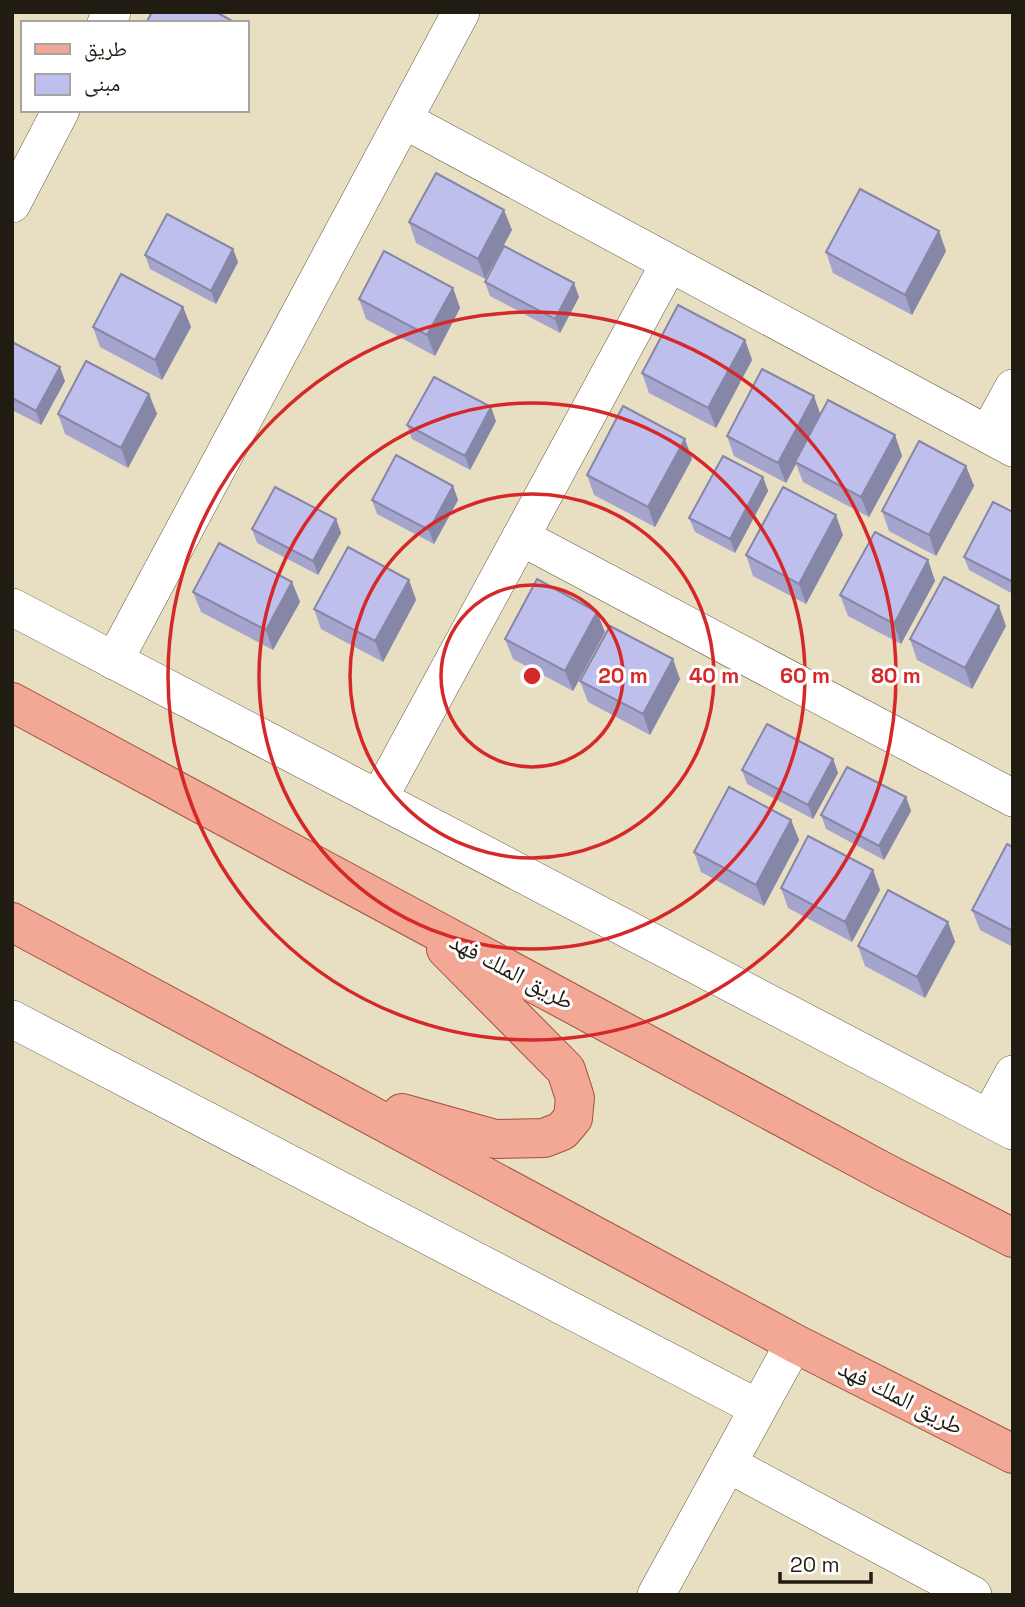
<svg xmlns="http://www.w3.org/2000/svg" width="1025" height="1607" viewBox="0 0 1025 1607" font-family="'Space Grotesk','Noto Naskh Arabic',sans-serif">
<style>
.lines{fill:none;stroke-linecap:round;stroke-linejoin:round}
.minor-casing{stroke:#645c43;stroke-width:38}
.major-casing{stroke:#a35138;stroke-width:40}
.minor{stroke:#fff;stroke-width:37}
.major{stroke:#f2a894;stroke-width:38}
.wall{fill:#a4a4cc}
.shaded-wall{fill:#8686a6}
.building{fill:#bfbfed;stroke:#8686a6;stroke-width:2}
.ring{fill:none;stroke:#d62828;stroke-width:3.5}
.labels{text-anchor:middle;dominant-baseline:central;stroke-width:6;stroke-linejoin:round;paint-order:stroke}
.street-label{font-size:24px;fill:#201c12;stroke:#fff}
.centre{fill:#d62828;stroke:#fff;stroke-width:3.5}
.ring-label{font-size:21px;text-anchor:middle;font-weight:bold;fill:#d62828;stroke:#fff;stroke-width:6;stroke-linejoin:round;paint-order:stroke}
</style>
<rect width="100%" height="100%" fill="#e8dec2"/>
<g class="lines">
<defs>
<g id="minor">
<path d="M106,23L112,12"/>
<path d="M404,120L1013,448"/>
<path d="M12,204L61,110"/>
<path d="M988,434L1013,388"/>
<path d="M521,537L1013,798"/>
<path d="M12,607L1013,1131"/>
<path d="M114,661L461,12"/>
<path d="M379,798L669,264"/>
<path d="M12,1019L758,1408"/>
<path d="M989,1118L1013,1074"/>
<path d="M728,1464L973,1595"/>
<path d="M656,1595L794,1343"/>
</g>
<g id="major">
<path d="M12,702L884,1172L1013,1238"/>
<path d="M12,922L794,1343L1013,1454"/>
<path d="M402,1113L495,1139L544,1138L562,1131L573,1118L575,1098L566,1070L446,949"/>
</g>
</defs>
<use href="#minor" class="minor-casing"/>
<use href="#major" class="major-casing"/>
<use href="#minor" class="minor"/>
<use href="#major" class="major"/>
</g>
<g class="wall">
<path d="M409,222L512,230L485,279L416,243Z"/>
<path d="M946,251L912,315L833,273L826,252Z"/>
<path d="M145,255L238,262L216,304L150,269Z"/>
<path d="M485,282L579,297L560,333L490,296Z"/>
<path d="M453,288L460,308L435,356L366,319L359,299Z"/>
<path d="M183,307L191,327L162,380L100,347L93,327Z"/>
<path d="M745,340L752,360L716,428L649,393L642,373Z"/>
<path d="M12,342L65,381L41,425L12,410Z"/>
<path d="M149,394L157,414L128,468L65,434L58,414Z"/>
<path d="M821,414L895,435L902,456L869,517L803,482L796,464L786,483L734,456L727,436Z"/>
<path d="M496,421L470,470L412,439L407,425Z"/>
<path d="M692,459L655,527L594,495L587,475Z"/>
<path d="M966,466L974,486L936,556L889,531L882,511Z"/>
<path d="M763,477L768,491L735,553L695,532L689,518Z"/>
<path d="M453,486L458,500L434,544L377,514L372,500Z"/>
<path d="M1013,512V594L969,570L964,557Z"/>
<path d="M336,519L341,533L318,575L257,543L252,529Z"/>
<path d="M843,535L806,604L753,576L746,555Z"/>
<path d="M928,560L935,581L901,644L848,616L840,595Z"/>
<path d="M409,580L416,600L383,662L321,629L314,609Z"/>
<path d="M292,582L300,602L273,650L201,612L193,592Z"/>
<path d="M1006,626L972,689L917,660L910,639Z"/>
<path d="M605,632L573,691L513,659L505,639Z"/>
<path d="M680,679L650,735L588,702L580,681Z"/>
<path d="M833,759L838,773L813,819L747,784L742,770Z"/>
<path d="M906,797L911,811L884,860L826,829L821,815Z"/>
<path d="M791,820L799,840L764,906L701,872L694,852Z"/>
<path d="M1013,847V947L980,930L972,910Z"/>
<path d="M873,870L880,890L852,942L788,908L781,888Z"/>
<path d="M948,922L955,942L925,998L865,966L858,946Z"/>
</g>
<g class="shaded-wall">
<path d="M504,210L512,230L485,279L478,259Z"/>
<path d="M939,231L946,251L912,315L905,295Z"/>
<path d="M233,249L238,262L216,304L211,291Z"/>
<path d="M574,283L579,297L560,333L555,319Z"/>
<path d="M453,288L460,308L435,356L427,335Z"/>
<path d="M183,307L191,327L162,380L155,360Z"/>
<path d="M745,340L752,360L716,428L708,408Z"/>
<path d="M60,367L65,381L41,425L36,411Z"/>
<path d="M149,394L157,414L128,468L121,448Z"/>
<path d="M814,396L821,416L795,462L796,464L786,483L778,463Z"/>
<path d="M491,407L496,421L470,470L465,456Z"/>
<path d="M895,435L902,456L869,517L861,497Z"/>
<path d="M685,439L692,459L655,527L648,507Z"/>
<path d="M966,466L974,486L936,556L929,535Z"/>
<path d="M763,477L768,491L735,553L730,539Z"/>
<path d="M453,486L458,500L434,544L429,530Z"/>
<path d="M836,515L843,535L806,604L799,584Z"/>
<path d="M336,519L341,533L318,575L313,561Z"/>
<path d="M928,560L935,581L901,644L894,624Z"/>
<path d="M409,580L416,600L383,662L375,641Z"/>
<path d="M292,582L300,602L273,650L266,630Z"/>
<path d="M999,606L1006,626L972,689L965,668Z"/>
<path d="M597,612L605,632L573,691L565,671Z"/>
<path d="M673,659L680,679L650,735L643,714Z"/>
<path d="M833,759L838,773L813,819L808,805Z"/>
<path d="M906,797L911,811L884,860L879,846Z"/>
<path d="M791,820L799,840L764,906L756,885Z"/>
<path d="M873,870L880,890L852,942L845,922Z"/>
<path d="M948,922L955,942L925,998L917,977Z"/>
</g>
<g class="building">
<path d="M152,12H216L236,23H146Z"/>
<path d="M436,173L504,210L478,259L409,222Z"/>
<path d="M860,189L939,231L905,295L826,252Z"/>
<path d="M167,214L233,249L211,291L145,255Z"/>
<path d="M504,246L574,283L555,319L485,282Z"/>
<path d="M384,251L453,288L427,335L359,299Z"/>
<path d="M121,274L183,307L155,360L93,327Z"/>
<path d="M678,305L745,340L708,408L642,373Z"/>
<path d="M12,342L60,367L36,411L12,398Z"/>
<path d="M86,361L149,394L121,448L58,414Z"/>
<path d="M762,369L814,396L778,463L727,436Z"/>
<path d="M434,377L491,407L465,456L407,425Z"/>
<path d="M828,400L895,435L861,497L795,462Z"/>
<path d="M623,406L685,439L648,507L587,475Z"/>
<path d="M919,441L966,466L929,535L882,511Z"/>
<path d="M396,455L453,486L429,530L372,500Z"/>
<path d="M723,456L763,477L730,539L689,518Z"/>
<path d="M275,487L336,519L313,561L252,529Z"/>
<path d="M783,487L836,515L799,584L746,555Z"/>
<path d="M993,502L1013,512V582L964,557Z"/>
<path d="M875,532L928,560L894,624L840,595Z"/>
<path d="M219,543L292,582L266,630L193,592Z"/>
<path d="M348,547L409,580L375,641L314,609Z"/>
<path d="M944,577L999,606L965,668L910,639Z"/>
<path d="M537,579L597,612L565,671L505,639Z"/>
<path d="M610,626L673,659L643,714L580,681Z"/>
<path d="M767,724L833,759L808,805L742,770Z"/>
<path d="M847,767L906,797L879,846L821,815Z"/>
<path d="M729,787L791,820L756,885L694,852Z"/>
<path d="M808,836L873,870L845,922L781,888Z"/>
<path d="M1007,844L1013,847V931L972,910Z"/>
<path d="M888,890L948,922L917,977L858,946Z"/>
</g>
<g class="ring">
<circle cx="532" cy="676" r="91"/>
<circle cx="532" cy="676" r="182"/>
<circle cx="532" cy="676" r="273"/>
<circle cx="532" cy="676" r="364"/>
</g>
<g class="labels">
<g class="street-label">
<text transform="translate(512 971) rotate(28)">طريق الملك فهد</text>
<text transform="translate(901 1397) rotate(27)">طريق الملك فهد</text>
</g>
</g>
<circle cx="532" cy="676" r="10" class="centre"/>
<g class="ring-label">
<text x="623" y="683">20 m</text>
<text x="714" y="683">40 m</text>
<text x="805" y="683">60 m</text>
<text x="896" y="683">80 m</text>
</g>
<rect width="1025" height="1607" fill="none" stroke="#201c12" stroke-width="28"/>
<rect x="21" y="21" width="228" height="91" fill="#ffffff" stroke="#a6a4a0" stroke-width="2"/>
<rect x="35" y="44" width="35" height="10" fill="#f2a894" stroke="#a6a4a0" stroke-width="2"/>
<text x="84" y="56" font-size="21" fill="#201c12">طريق</text>
<rect x="35" y="74" width="35" height="21" fill="#bfbfed" stroke="#a6a4a0" stroke-width="2"/>
<text x="84" y="91" font-size="21" fill="#201c12">مبنى</text>
<path d="M780 1572v10h91v-10" fill="none" stroke="#201c12" stroke-width="3.5"/>
<text x="790" y="1572" font-size="21" fill="#201c12" stroke="#ffffff" stroke-width="5" paint-order="stroke">20 m</text>
</svg>
